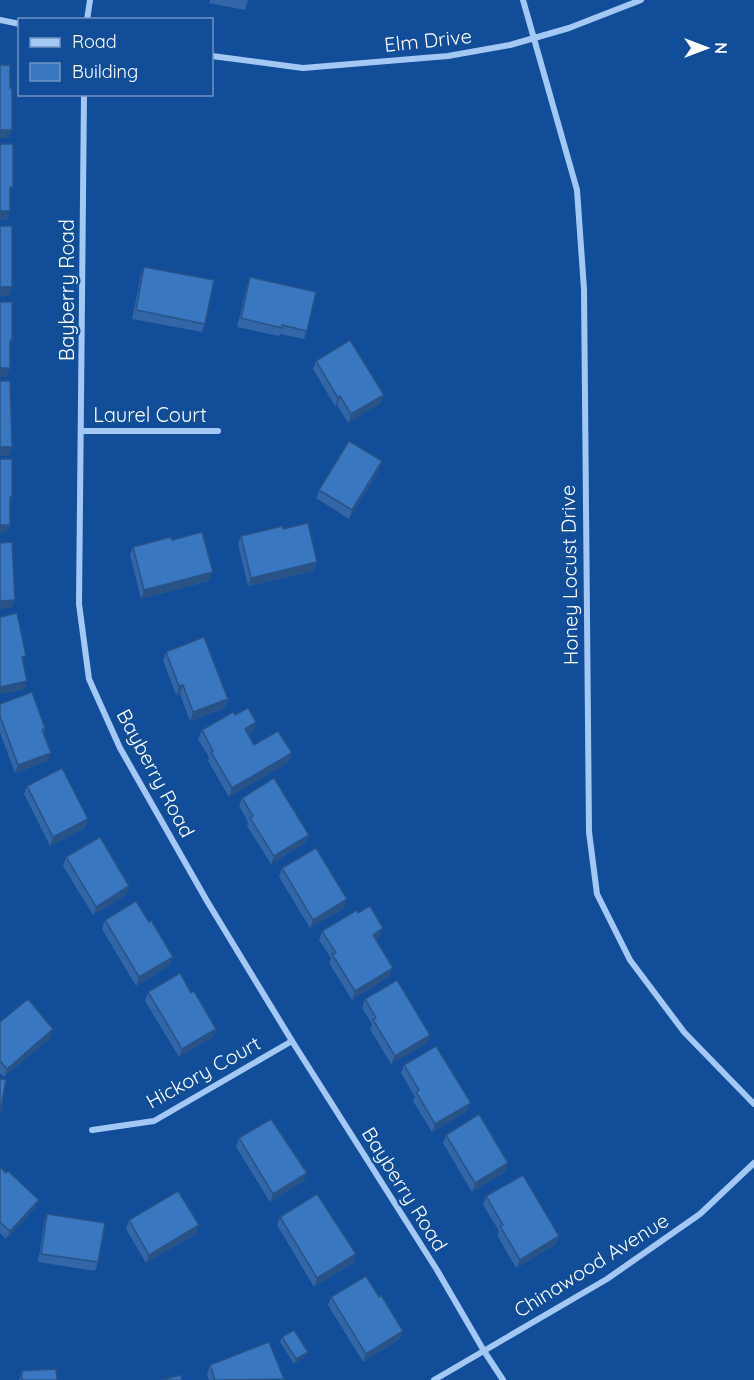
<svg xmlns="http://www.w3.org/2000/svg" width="754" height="1380" viewBox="0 0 754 1380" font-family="Quicksand,sans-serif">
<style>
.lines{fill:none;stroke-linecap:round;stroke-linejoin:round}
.minor{stroke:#a4c8f4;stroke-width:6}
.wall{fill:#3266a6}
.shaded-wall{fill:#295387}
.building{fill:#3a77c1;stroke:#295387;stroke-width:1.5}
.labels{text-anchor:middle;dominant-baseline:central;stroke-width:5;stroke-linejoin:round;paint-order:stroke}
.street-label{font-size:20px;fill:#fff;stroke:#114d99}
</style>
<rect width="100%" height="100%" fill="#114d99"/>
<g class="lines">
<g class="minor">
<path d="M523,0L577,190L584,289L589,832L597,894L630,960L684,1032L754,1104"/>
<path d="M0,20L20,24"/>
<path d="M87,20L90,0"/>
<path d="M212,56L303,68L448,56L510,45L569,28L641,0"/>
<path d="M84,94L79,604L89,679L120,748L207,901L292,1041L437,1270L484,1351L503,1380"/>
<path d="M81,431H218"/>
<path d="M92,1130L154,1121L292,1041"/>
<path d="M434,1380L607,1279L700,1214L754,1163"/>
</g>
</g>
<g class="wall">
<path d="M210,0H248L245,10L209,3Z"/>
<path d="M144,267L205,324L202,332L132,319L141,275Z"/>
<path d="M250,277L307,331L304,339L280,334L279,336L237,327L247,285Z"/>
<path d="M316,361L384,395L381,403L348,423L337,405L335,406L313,369Z"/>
<path d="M379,470L349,519L316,498L319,490Z"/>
<path d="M241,536L314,571L248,586L238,544Z"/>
<path d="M172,540L209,581L141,599L130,555L133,547Z"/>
<path d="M166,652L228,699L225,708L190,721L180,694L176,695L163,660Z"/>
<path d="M0,704L45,728L44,733L48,761L15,773L0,733Z"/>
<path d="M235,715L256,722L253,731L248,734L254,745L289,762L229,797L208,761L209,757L198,739L202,730Z"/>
<path d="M27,786L88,819L85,828L50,846L24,794Z"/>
<path d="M242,798L305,843L271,864L247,826L248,822L239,806Z"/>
<path d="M66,857L126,895L93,915L63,866Z"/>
<path d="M282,868L344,908L310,928L279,877Z"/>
<path d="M105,920L149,922L169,966L136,986L102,929Z"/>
<path d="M322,931L380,937L376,939L390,976L352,1000L329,963L331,958L319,940Z"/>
<path d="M148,992L213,1037L179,1057L145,1001Z"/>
<path d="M365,999L427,1043L391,1064L370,1029L372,1024L362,1008Z"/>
<path d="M0,1022L50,1038L4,1077L0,1073Z"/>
<path d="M404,1065L467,1111L432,1132L413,1101L415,1097L401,1073Z"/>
<path d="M446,1135L505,1172L472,1192L443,1143Z"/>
<path d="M239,1138L304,1181L270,1202L236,1147Z"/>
<path d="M0,1167L35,1208L6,1239L0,1233Z"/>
<path d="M486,1196L559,1236L556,1244L516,1268L497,1235L499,1231L483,1205Z"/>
<path d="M47,1214L98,1262L95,1271L38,1262L44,1223Z"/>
<path d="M280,1217L353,1263L314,1287L277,1225Z"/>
<path d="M129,1220L199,1225L196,1234L146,1263L126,1229Z"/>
<path d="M331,1297H379L403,1331L400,1339L363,1362L328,1305Z"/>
<path d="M282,1337L306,1356L294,1364L280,1342Z"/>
<path d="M210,1365L284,1379L209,1380L207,1374Z"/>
<path d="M22,1371L57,1380H19Z"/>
</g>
<g class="shaded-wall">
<path d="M0,130H12L9,138H0Z"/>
<path d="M0,211H10L7,220H0Z"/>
<path d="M0,287H12L9,296H0Z"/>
<path d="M0,368H10L6,377H0Z"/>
<path d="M384,395L381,403L348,423L351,414Z"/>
<path d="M340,396L337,405L335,406L338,398Z"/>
<path d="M0,447H12L9,456H0Z"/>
<path d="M382,461L379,470L349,519L352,510Z"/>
<path d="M0,525H10L6,533H0Z"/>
<path d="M317,562L314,571L248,586L251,578Z"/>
<path d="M213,572L209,581L141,599L144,590Z"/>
<path d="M15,600L12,608L0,609V601Z"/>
<path d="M27,681L24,690L0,694V687Z"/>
<path d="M183,685L180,694L176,695L179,686Z"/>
<path d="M228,699L225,708L190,721L193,712Z"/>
<path d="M256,722L253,731L242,737L245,729Z"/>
<path d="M51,753L48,761L15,773L18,765Z"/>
<path d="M292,753L289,762L229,797L232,788Z"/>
<path d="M88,819L85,828L50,846L53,837Z"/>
<path d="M309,835L305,843L271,864L274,856Z"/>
<path d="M129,886L126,895L93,915L96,907Z"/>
<path d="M347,899L344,908L310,928L313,920Z"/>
<path d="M383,928L380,937L370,943L373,935Z"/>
<path d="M173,957L169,966L136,986L139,977Z"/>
<path d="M393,968L390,976L352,1000L355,991Z"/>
<path d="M53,1029L50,1038L4,1077L7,1069Z"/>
<path d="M216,1029L213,1037L179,1057L182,1049Z"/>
<path d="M430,1035L427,1043L391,1064L395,1056Z"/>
<path d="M471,1103L467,1111L432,1132L435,1124Z"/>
<path d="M508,1163L505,1172L472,1192L475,1183Z"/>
<path d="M307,1173L304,1181L270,1202L273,1194Z"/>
<path d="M39,1200L35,1208L6,1239L10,1231Z"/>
<path d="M199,1225L196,1234L146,1263L149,1255Z"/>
<path d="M559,1236L556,1244L516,1268L520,1260Z"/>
<path d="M356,1254L353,1263L314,1287L317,1278Z"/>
<path d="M403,1331L400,1339L363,1362L366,1354Z"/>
<path d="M308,1352L306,1356L294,1364L296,1359Z"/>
</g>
<g class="building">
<path d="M0,65H10V88H12V130H0Z"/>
<path d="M0,144H13V187H10V211H0Z"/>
<rect x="0" y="226" width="12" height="61"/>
<path d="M144,267L214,280L205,324L136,310Z"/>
<path d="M250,277L316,292L307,331L282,325V328L241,318Z"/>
<path d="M0,302H12V340H10V368H0Z"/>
<path d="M350,340L384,395L351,414L340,396L338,398L316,361Z"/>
<path d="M0,381H10L12,447H0Z"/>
<path d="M349,441L382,461L352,510L319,490Z"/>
<path d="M0,459H12V497H10V525H0Z"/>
<path d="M308,523L317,562L251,578L241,536L283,526V529Z"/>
<path d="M202,532L213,572L144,590L133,547L171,537L172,540Z"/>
<path d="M12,542L15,600L0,601V543Z"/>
<path d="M17,613L26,656L22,657L27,681L0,687V617Z"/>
<path d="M204,637L228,699L193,712L183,685L179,686L166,652Z"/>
<path d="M32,692L45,728L42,730L51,753L18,765L0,716V704Z"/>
<path d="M248,708L256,722L245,729L254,745L278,731L292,753L232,788L211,752L213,751L202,730L233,712L235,715Z"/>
<path d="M62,768L88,819L53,837L27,786Z"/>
<path d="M274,778L309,835L274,856L250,818L253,816L242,798Z"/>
<path d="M100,837L129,886L96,907L66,857Z"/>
<path d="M316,848L347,899L313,920L282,868Z"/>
<path d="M136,901L149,922L151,920L173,957L139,977L105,920Z"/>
<path d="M370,906L383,928L373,935L393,968L355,991L332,954L336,953L322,931L357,910L358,913Z"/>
<path d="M180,973L191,993L194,991L216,1029L182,1049L148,992Z"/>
<path d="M397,980L430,1035L395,1056L373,1020L376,1018L365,999Z"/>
<path d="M28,999L53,1029L7,1069L0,1061V1022Z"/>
<path d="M436,1046L471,1103L435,1124L416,1092L419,1090L404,1065Z"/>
<path d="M0,1079L6,1080L0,1113Z"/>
<path d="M479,1114L508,1163L475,1183L446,1135Z"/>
<path d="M271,1119L307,1173L273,1194L239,1138Z"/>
<path d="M0,1167L6,1173L8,1171L39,1200L10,1231L0,1222Z"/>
<path d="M523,1175L559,1236L520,1260L500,1226L503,1225L486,1196Z"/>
<path d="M178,1191L199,1225L149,1255L129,1220Z"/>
<path d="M317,1194L356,1254L317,1278L280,1217Z"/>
<path d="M47,1214L105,1223L98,1262L41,1254Z"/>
<path d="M366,1276L379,1297L381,1295L403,1331L366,1354L331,1297Z"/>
<path d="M294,1330L308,1352L296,1359L282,1337Z"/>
<path d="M269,1342L284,1379L215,1380L210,1365Z"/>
<path d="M56,1369L57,1380H22V1371Z"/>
<path d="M181,1375L182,1380H161Z"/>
</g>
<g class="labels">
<g class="street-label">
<text transform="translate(428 40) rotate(-6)">Elm Drive</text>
<text transform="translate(66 290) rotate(-90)">Bayberry Road</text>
<text x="150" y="414">Laurel Court</text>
<text transform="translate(569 575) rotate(-91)">Honey Locust Drive</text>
<text transform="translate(156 773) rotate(62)">Bayberry Road</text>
<text transform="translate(203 1072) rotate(-29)">Hickory Court</text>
<text transform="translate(405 1189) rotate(58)">Bayberry Road</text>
<text transform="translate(591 1265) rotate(-32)">Chinawood Avenue</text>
</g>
</g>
<rect x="18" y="18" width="195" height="78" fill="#114d99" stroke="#7094c2" stroke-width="1.5"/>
<rect x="30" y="38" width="30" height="9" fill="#a4c8f4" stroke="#7094c2" stroke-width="1.5"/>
<text x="72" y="48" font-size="18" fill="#ffffff">Road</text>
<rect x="30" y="63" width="30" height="18" fill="#3a77c1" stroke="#7094c2" stroke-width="1.5"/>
<text x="72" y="78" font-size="18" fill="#ffffff">Building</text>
<g transform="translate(706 48) rotate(90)" stroke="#114d99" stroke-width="4.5" paint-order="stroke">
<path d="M0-4.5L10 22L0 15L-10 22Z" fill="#ffffff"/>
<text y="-9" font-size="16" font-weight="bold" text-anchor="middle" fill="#ffffff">N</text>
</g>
</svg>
